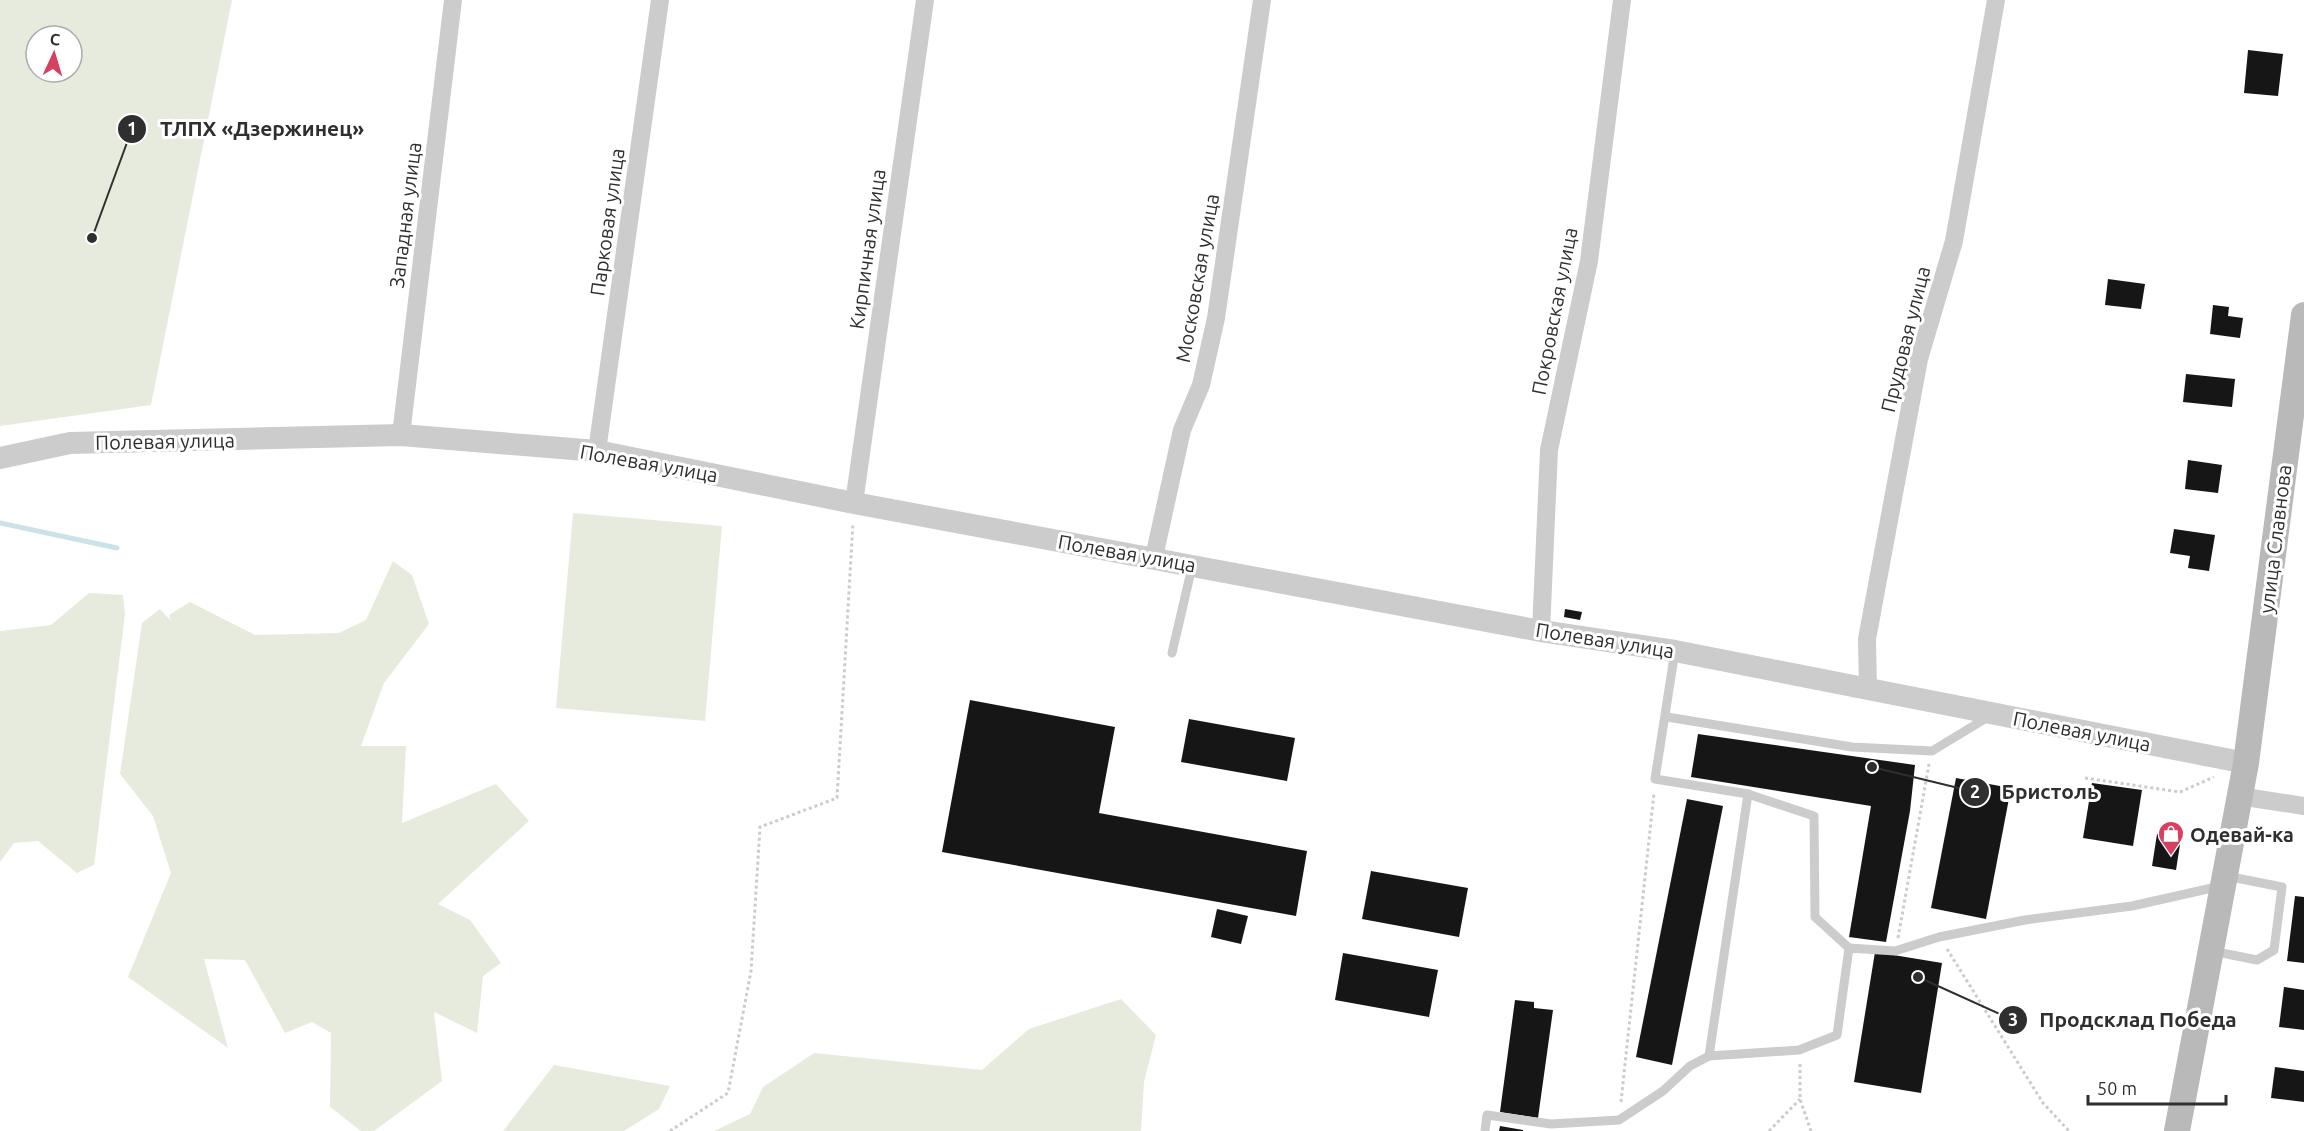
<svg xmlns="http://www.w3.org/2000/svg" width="2304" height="1131" viewBox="0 0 2304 1131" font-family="Ubuntu,sans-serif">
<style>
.green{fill:#e7ebde;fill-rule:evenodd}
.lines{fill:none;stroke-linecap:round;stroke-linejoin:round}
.stream{stroke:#cce2e9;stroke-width:5}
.building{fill:#161616}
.path{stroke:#ccc;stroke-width:3;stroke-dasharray:3 3;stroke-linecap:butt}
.service{stroke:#ccc;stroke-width:9}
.minor{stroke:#ccc;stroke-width:18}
.tertiary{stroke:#ccc;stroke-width:22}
.secondary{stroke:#b9b9b9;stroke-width:26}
.labels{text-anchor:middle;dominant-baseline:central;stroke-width:6;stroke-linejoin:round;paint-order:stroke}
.street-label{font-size:20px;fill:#2f2f2f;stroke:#fff}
.poi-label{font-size:20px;font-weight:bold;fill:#2f2f2f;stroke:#fff;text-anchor:start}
.leader{fill:none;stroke:#2f2f2f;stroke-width:2}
.callout-dot{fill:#2f2f2f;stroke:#fff;stroke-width:2}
.mark-label{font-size:18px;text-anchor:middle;font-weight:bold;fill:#fff}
.callout-label{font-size:21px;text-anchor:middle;font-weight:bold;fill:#2f2f2f;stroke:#fff;stroke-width:6;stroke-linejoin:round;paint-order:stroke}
</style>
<rect width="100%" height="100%" fill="#fff"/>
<g class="green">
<path d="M0,0H232L151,405L0,426ZM36,36H72V72H36Z"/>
<path d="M573,513L722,526L705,721L556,708Z"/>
<path d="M393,561L412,575L429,624L384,683L361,746H406L402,823L496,784L529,821L438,904L470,920L501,963L483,976L477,1033L434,1012L442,1081L374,1131H361L330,1107L331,1033L312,1022L285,1033L245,960L204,959L228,1048L128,977L171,873L153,816L120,774L142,623L160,609L171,621L169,615L190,602L255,635L339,633L366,620Z"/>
<path d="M89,593L123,595L125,614L94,865L77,873L38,841L14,843L0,862V631L51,625Z"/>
<path d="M1121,999L1156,1035L1144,1082L1141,1131H714L750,1114L763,1087L814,1053L982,1070L1029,1029Z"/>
<path d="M554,1065L670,1086L659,1109L624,1131H503Z"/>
</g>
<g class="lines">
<path class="stream" d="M0,523L117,548"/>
</g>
<g class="building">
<path d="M2248,50L2283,54L2278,96L2244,93Z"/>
<path d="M2108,279L2145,284L2141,309L2105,305Z"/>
<path d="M2213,305L2229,307L2228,316L2243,318L2240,338L2210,334Z"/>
<path d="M2186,374L2235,379L2232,407L2183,402Z"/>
<path d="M2188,460L2222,465L2218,493L2185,489Z"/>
<path d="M2174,529L2215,535L2209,571L2188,568L2190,556L2170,553Z"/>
<path d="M1565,609L1582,612L1580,620L1564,617Z"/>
<path d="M970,700L1115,727L1099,813L1307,851L1296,916L942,852Z"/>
<path d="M1189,719L1295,738L1287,781L1181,762Z"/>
<path d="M1698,734L1915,765L1910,811L1886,942L1849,937L1871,806L1691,777Z"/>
<path d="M1956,778L2011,788L1986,919L1931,908Z"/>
<path d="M2092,783L2142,790L2133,846L2083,838Z"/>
<path d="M1687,799L1723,806L1672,1065L1636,1057Z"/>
<path d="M2157,834L2181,838L2176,870L2152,866Z"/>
<path d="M1371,871L1468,888L1459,937L1362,919Z"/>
<path d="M2295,896L2304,897V963L2287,961Z"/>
<path d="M1217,909L1248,916L1241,944L1211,937Z"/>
<path d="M1875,952L1942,963L1921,1093L1854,1082Z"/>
<path d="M1343,953L1438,970L1429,1017L1335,1000Z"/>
<path d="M2284,987L2304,990V1030L2279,1027Z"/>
<path d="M1515,1000L1534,1002V1008L1553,1010L1538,1118L1500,1112Z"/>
<path d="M2275,1067L2304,1071V1102L2271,1098Z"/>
<path d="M1500,1126L1523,1130V1131H1499Z"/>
</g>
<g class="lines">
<g class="path">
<path d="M2085,778L2180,792L2214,777"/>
<path d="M1898,938L1929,764"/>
<path d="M1947,949L2043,1103L2069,1131"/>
<path d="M1800,1064V1099L1811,1131"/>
<path d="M1621,1102L1654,793"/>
<path d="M670,1131L728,1093L751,971L760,827L837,798L853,523"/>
<path d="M1769,1131L1800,1099"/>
</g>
<g class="service">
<path d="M1675,651L1655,779L1748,794L1709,1056"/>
<path d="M1172,653L1192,567"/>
<path d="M1667,717L1852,747L1932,751L1988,717"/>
<path d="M1748,794L1814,816L1815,917L1849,948"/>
<path d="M2212,951L2257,960L2274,950L2282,887L2226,876"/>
<path d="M1485,1131L1487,1115L1551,1124L1619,1120L1663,1091L1690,1066L1709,1056L1799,1050L1837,1035L1849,948L1895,951L1939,937L2025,920L2132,906L2221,886"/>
</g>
<g class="minor">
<path d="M401,435L453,0"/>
<path d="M597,451L660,0"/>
<path d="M854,503L925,0"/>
<path d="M1154,557L1182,430L1201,385L1216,318L1262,0"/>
<path d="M1541,631L1549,450L1589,261L1622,0"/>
<path d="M1868,689L1867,639L1919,359L1954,241L1996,0"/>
<path d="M2239,796L2304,806"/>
</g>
<path class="tertiary" d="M0,458L70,443L401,435L597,451L854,503L1541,631L1675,651L2246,763"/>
<path class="secondary" d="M2177,1131L2246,763L2304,315"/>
</g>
<defs>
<symbol id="shop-pin" viewBox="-11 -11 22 30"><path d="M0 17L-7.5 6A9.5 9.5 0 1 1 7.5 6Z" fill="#d74060" stroke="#fff"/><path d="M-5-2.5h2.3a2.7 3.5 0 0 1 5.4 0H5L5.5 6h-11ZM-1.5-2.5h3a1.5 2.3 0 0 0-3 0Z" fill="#fff"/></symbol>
</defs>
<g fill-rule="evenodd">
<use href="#shop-pin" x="2156" y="819" width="30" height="40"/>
</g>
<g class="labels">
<g class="street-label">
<text transform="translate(405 215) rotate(-83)">Западная улица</text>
<text transform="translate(607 222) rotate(-82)">Парковая улица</text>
<text transform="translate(867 249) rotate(-82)">Кирпичная улица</text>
<text transform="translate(1197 278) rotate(-80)">Московская улица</text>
<text transform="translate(1554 311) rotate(-79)">Покровская улица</text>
<text transform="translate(1905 339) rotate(-76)">Прудовая улица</text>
<text transform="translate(165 441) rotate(-1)">Полевая улица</text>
<text transform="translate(649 463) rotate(10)">Полевая улица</text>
<text transform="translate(2275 539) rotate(-83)">улица Славнова</text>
<text transform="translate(1127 553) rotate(10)">Полевая улица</text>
<text transform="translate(1605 640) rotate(9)">Полевая улица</text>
<text transform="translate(2082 731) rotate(11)">Полевая улица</text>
</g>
<g class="poi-label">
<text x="2190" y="834">Одевай-ка</text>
</g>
</g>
<path class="leader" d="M92 238L132 129M1872 767L1975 792M1918 977L2013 1020"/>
<g class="callout-dot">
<circle cx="92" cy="238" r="6"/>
<circle cx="1872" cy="767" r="6"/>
<circle cx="1918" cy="977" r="6"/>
<circle cx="132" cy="129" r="15"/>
<circle cx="1975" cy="792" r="15"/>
<circle cx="2013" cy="1020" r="15"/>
</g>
<g class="mark-label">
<text x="132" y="135">1</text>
<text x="1975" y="798">2</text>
<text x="2013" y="1026">3</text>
</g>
<g class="callout-label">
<text x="262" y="136">ТЛПХ «Дзержинец»</text>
<text x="2050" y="799">Бристоль</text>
<text x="2138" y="1027">Продсклад Победа</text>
</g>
<g transform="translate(54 54) rotate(4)"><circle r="28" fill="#ffffff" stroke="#acacac" stroke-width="1.5"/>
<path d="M0-4.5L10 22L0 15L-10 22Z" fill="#d74060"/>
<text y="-9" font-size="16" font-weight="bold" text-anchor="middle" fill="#2f2f2f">С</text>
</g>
<path d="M2088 1095v9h138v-9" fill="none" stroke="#2f2f2f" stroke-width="3"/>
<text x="2097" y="1095" font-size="18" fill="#2f2f2f" stroke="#ffffff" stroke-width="4.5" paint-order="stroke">50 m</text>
</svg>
